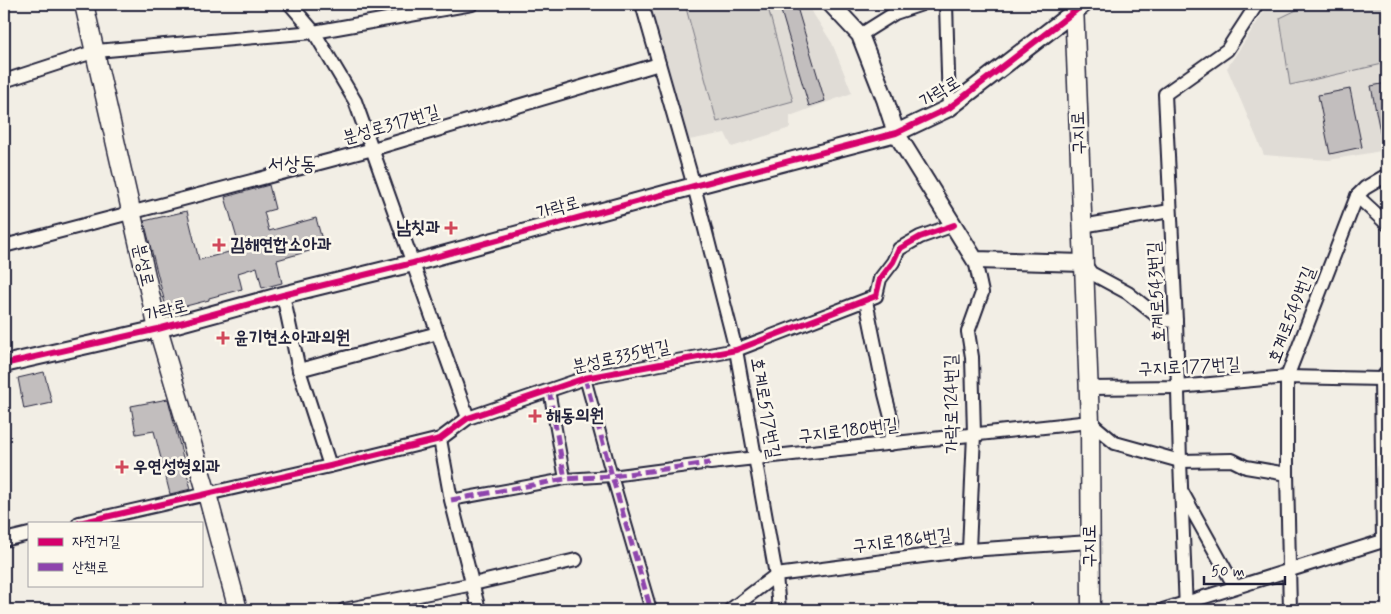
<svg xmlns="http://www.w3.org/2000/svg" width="1391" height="614" viewBox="0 0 1391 614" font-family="Mynerve,'Poor Story',sans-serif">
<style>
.built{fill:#e0dcd6}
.green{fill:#d4d1cc;stroke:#7b7a84}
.building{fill:#c2bebe;stroke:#22223b}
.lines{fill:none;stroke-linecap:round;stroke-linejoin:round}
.pedestrian-casing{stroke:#22223b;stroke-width:14}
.minor-casing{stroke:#22223b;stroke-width:16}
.tertiary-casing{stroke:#22223b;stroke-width:20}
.secondary-casing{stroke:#22223b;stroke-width:21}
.pedestrian{stroke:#fbf7ec;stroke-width:10}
.minor{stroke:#fbf7ec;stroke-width:12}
.tertiary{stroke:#fbf7ec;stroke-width:16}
.secondary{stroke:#fbf7ec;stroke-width:18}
.quiet{stroke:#8e44ad;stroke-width:5;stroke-dasharray:10 5;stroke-linecap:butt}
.cycleway-casing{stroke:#fbf7ec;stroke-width:9}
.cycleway{stroke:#d6006c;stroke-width:6}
.poi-dot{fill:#d1495b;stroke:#fbf7ec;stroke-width:2}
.labels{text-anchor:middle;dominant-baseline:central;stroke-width:5;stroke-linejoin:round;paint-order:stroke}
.street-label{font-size:18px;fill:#22223b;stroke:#fbf7ec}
.poi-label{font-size:18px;font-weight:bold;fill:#22223b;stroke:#fbf7ec;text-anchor:start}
.quarter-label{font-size:20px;fill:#22223b;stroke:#fbf7ec}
</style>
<rect width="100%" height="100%" fill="#f2eee5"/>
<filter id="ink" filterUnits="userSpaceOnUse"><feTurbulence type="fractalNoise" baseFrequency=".02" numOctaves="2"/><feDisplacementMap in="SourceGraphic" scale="10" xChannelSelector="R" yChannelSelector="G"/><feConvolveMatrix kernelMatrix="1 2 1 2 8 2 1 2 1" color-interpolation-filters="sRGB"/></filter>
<g filter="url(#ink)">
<g class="built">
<path d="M650,4H807L832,43L852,93L790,116V128L732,147L725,133L689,140Z"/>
<path d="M1269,4H1387V150L1329,160L1264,155L1227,68Z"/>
</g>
<g class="green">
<path d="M700,4H767L793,101L717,122L686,8Z"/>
<path d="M1309,4H1387V63L1290,85L1280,18Z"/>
</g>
<g class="building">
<path d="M779,4H796L825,101L809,106Z"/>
<path d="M1387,83V147H1383L1371,86Z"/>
<path d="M1350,89L1362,147L1330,154L1318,95Z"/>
<path d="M269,185L275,209L264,212L269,231L316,218L324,247L277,260L282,283L262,288L257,267L238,273L242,289L209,298V300L167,311L144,221L187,211L199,260L240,249L225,197Z"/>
<path d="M44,372L52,403L24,409L18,378Z"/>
<path d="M168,399L191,489L170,494L154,431L136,434L131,406Z"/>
</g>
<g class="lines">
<defs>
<g id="pedestrian">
<path d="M585,378L612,476L651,610"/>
<path d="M549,390L565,479"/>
<path d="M451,500L565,479L612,476L710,463"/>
</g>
<g id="minor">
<path d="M290,4L314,32L355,101L468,418"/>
<path d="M642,4L694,186L736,350L776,575L779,610"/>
<path d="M946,4L949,108"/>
<path d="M860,35L895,13L922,4"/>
<path d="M4,81L96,51L314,32L472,4"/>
<path d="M1357,196L1387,224"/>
<path d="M1082,226L1170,211"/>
<path d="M4,246L373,149L659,64"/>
<path d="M1084,263L1091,273L1128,293L1162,320L1176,321"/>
<path d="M283,295L299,370L438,333"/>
<path d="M866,301L885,394L892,421L890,444"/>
<path d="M299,370L330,466"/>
<path d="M1088,388L1178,387L1287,377L1381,379"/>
<path d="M440,439L451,500L479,610"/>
<path d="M710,463L1090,422L1115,443L1180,461L1232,460L1246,467L1287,474"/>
<path d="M1182,492L1235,587"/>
<path d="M79,523L330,466L440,439L468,418L585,378L736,350L876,296L880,279L893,262L899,249L920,237L954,225"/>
<path d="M4,540L29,534"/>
<path d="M1383,541L1381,379L1387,372"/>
<path d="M969,550L974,434L972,357L968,332L982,293L975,260"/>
<path d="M344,610L473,584L576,560"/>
<path d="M730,610L776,575L969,550L1090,542"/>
<path d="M1163,610L1383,541L1387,545"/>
<path d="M1186,610L1180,461L1176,321L1165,94L1227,50L1257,4"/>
<path d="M1290,610L1287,474V377L1357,196L1365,188L1387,175"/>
</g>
<g id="tertiary">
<path d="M831,4L860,35L885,99L896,133L975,260L1084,263"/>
<path d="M4,364L158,329L283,295L413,263L694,186L896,133L949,108L1084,4"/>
</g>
<g id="secondary">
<path d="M84,4L158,329L207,494L238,610"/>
<path d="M1074,4L1090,422L1091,610"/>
</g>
</defs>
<use href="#pedestrian" class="pedestrian-casing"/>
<use href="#minor" class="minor-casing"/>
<use href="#tertiary" class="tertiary-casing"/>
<use href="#secondary" class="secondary-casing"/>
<use href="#pedestrian" class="pedestrian"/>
<use href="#minor" class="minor"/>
<use href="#tertiary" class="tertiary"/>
<use href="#secondary" class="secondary"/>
<g class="quiet">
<path d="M585,378L612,476L651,610"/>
<path d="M549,390L565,479"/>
<path d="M451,500L565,479L612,476L710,463"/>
</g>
<defs>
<g id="cycleway">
<path d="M4,364L158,329L283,295L413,263L694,186L896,133L949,108L1084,4"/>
<path d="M79,523L330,466L440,439L468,418L585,378L736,350L876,296L880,279L893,262L899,249L920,237L954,225"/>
</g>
</defs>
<use href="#cycleway" class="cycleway-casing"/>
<use href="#cycleway" class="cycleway"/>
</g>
</g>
<g class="poi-dot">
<path d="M448.5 220.5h5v5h5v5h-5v5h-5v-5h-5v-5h5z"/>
<path d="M216.5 237.5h5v5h5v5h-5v5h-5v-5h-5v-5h5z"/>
<path d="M220.5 330.5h5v5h5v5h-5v5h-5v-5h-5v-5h5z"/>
<path d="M532.5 408.5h5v5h5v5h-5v5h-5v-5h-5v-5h5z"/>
<path d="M119.5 459.5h5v5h5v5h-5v5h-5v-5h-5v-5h5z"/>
</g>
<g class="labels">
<g class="street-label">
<text transform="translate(940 92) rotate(-31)">가락로</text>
<text transform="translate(391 125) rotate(-16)">분성로317번길</text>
<text transform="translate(1079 133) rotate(-92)">구지로</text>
<text transform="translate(558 208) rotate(-15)">가락로</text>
<text transform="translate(143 265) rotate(77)">분성로</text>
<text transform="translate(1157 292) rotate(-93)">호계로543번길</text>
<text transform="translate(166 311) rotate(-14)">가락로</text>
<text transform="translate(1292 315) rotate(-69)">호계로549번길</text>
<text transform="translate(621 357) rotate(-12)">분성로335번길</text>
<text transform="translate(1189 367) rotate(-3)">구지로177번길</text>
<text transform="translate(952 404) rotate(-91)">가락로124번길</text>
<text transform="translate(765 408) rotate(80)">호계로517번길</text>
<text transform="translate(848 431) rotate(-7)">구지로180번길</text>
<text transform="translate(902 541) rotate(-7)">구지로186번길</text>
<text transform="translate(1090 546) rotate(-90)">구지로</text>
</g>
<g class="poi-label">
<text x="440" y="228" text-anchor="end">남칫과</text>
<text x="230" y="245">김해연합소아과</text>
<text x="234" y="338">윤기현소아과의원</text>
<text x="546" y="416">해동의원</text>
<text x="133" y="467">우연성형외과</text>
</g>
<g class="quarter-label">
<text x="292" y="164">서상동</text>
</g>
</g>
<rect width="1391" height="614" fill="none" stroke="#fbf7ec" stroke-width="20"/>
<rect x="10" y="10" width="1371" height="594" fill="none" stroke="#22223b" stroke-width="2" filter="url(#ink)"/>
<rect x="28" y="522" width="175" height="65" fill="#fbf7ec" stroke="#a4a2a5"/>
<rect x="38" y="538" width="25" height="8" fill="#d6006c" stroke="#a4a2a5"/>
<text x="72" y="546" font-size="15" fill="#22223b">자전거길</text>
<rect x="38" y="563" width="25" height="8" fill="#8e44ad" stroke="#a4a2a5"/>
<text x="72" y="572" font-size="15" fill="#22223b">산책로</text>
<path d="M1204 576v8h81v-8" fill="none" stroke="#22223b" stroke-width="2.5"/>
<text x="1211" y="576" font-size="15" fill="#22223b" stroke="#fbf7ec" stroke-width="4" paint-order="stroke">50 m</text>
</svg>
